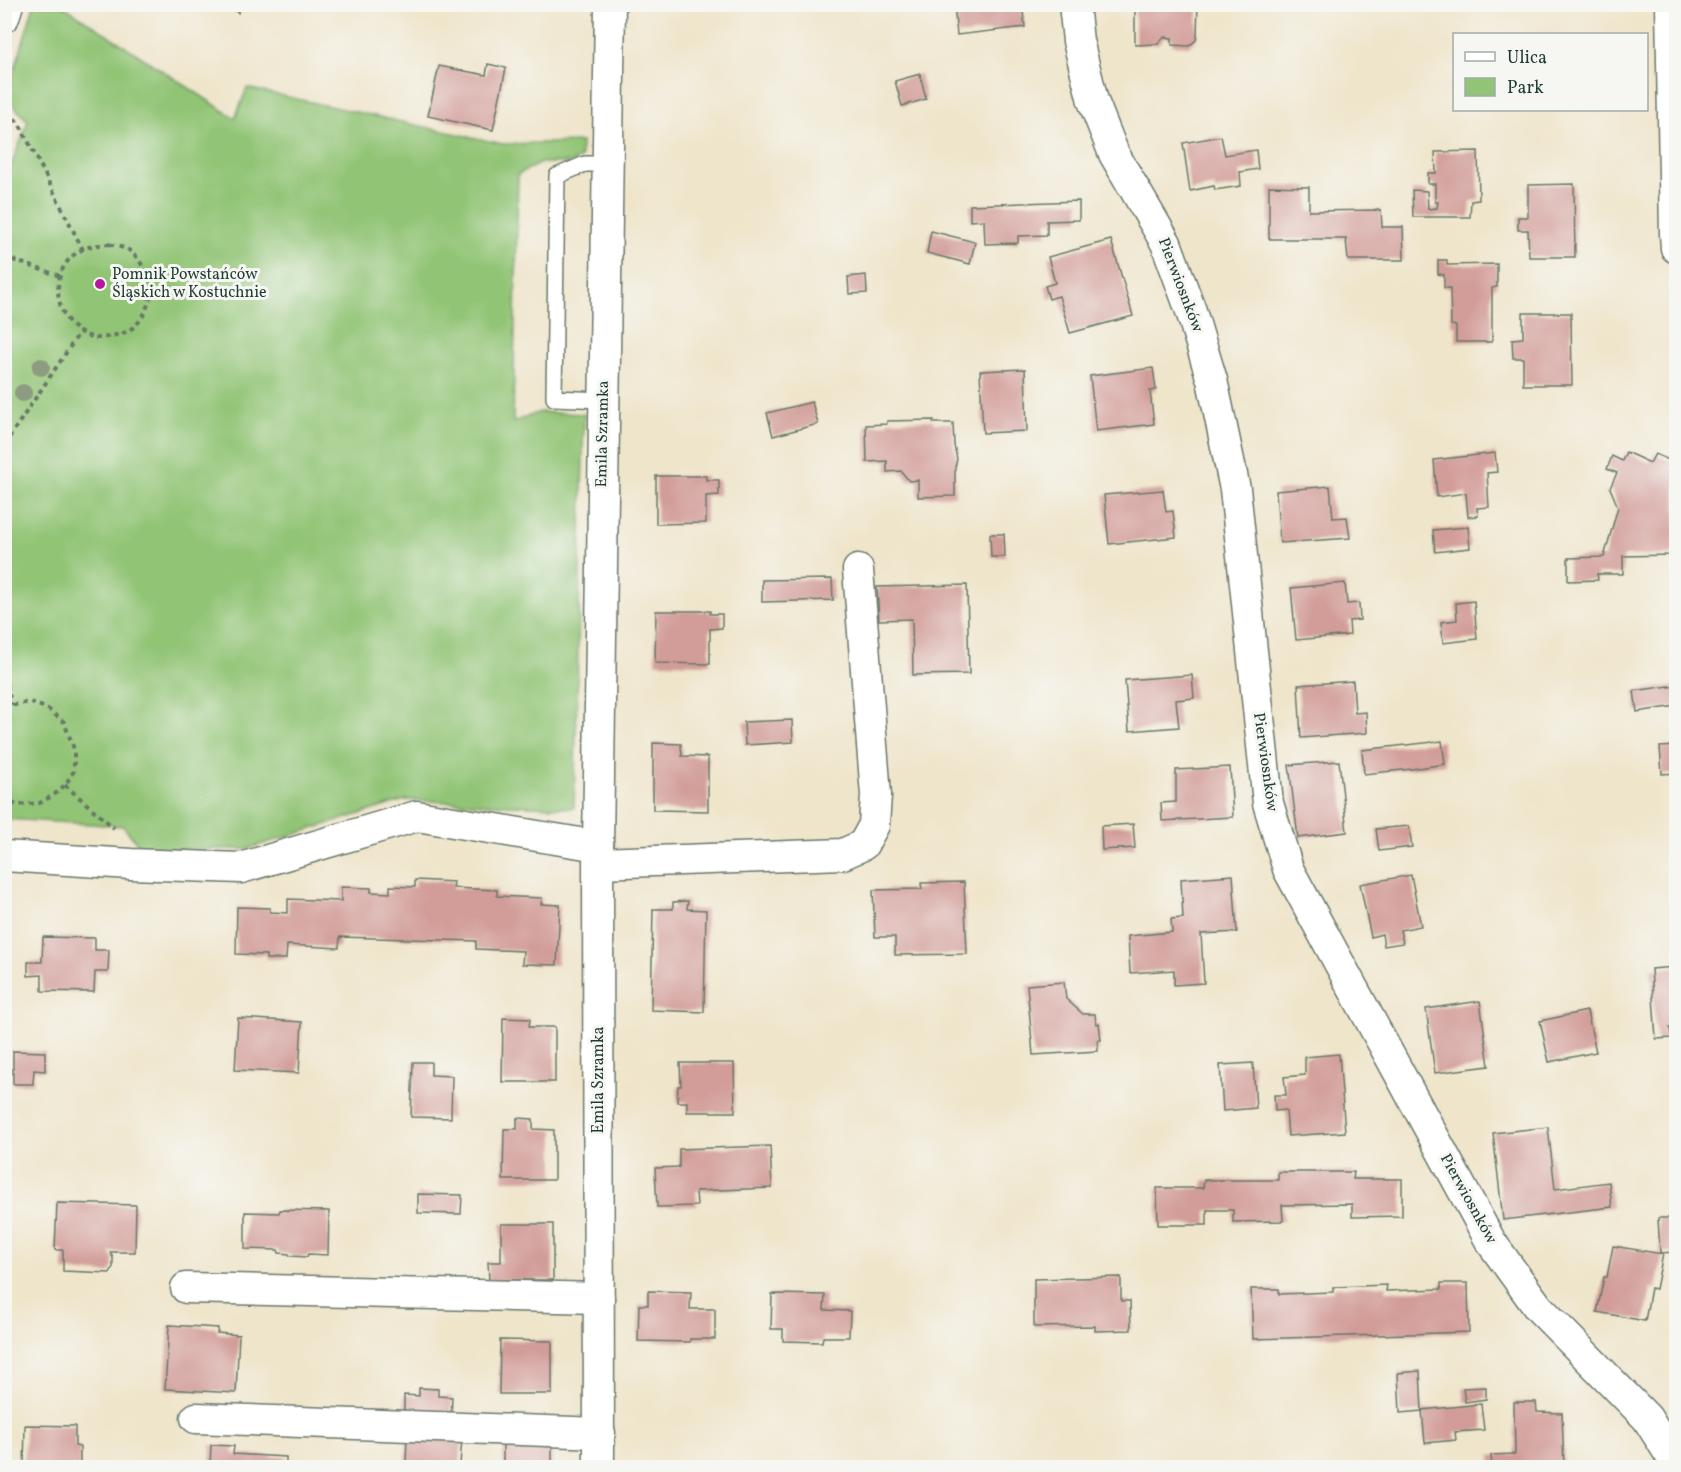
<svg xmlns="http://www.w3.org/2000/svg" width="1681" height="1472" viewBox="0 0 1681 1472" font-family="Vollkorn,serif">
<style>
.green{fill:#91c475;stroke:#588054;stroke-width:1.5}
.building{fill:#d29c98}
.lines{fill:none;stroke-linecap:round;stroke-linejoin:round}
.lane-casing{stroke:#687869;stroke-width:18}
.street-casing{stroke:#687869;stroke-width:33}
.path{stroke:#687869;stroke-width:4;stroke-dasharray:4.5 4.5;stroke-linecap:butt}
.lane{stroke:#fff;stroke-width:15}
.street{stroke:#fff;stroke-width:30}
.tree{fill:#8d9b81}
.poi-dot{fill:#b5179e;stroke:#f6f6f2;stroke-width:2}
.labels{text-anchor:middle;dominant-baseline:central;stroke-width:6;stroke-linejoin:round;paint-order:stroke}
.poi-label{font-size:16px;fill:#1f3d34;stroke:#f6f6f2;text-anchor:start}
.street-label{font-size:16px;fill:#1f3d34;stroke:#f6f6f2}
</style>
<rect width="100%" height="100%" fill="#f6f6f2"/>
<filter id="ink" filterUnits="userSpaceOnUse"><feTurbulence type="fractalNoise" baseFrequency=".0167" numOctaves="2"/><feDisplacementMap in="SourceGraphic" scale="12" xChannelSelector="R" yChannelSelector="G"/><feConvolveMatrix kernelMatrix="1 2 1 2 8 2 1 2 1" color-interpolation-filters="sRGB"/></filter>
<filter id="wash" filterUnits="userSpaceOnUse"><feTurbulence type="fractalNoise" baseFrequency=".008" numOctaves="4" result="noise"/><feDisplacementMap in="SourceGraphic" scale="24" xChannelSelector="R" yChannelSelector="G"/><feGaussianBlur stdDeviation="1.35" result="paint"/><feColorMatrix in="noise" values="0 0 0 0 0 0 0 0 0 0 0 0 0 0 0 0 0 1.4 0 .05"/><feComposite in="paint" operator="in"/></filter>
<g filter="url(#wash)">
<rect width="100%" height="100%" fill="#efe5cb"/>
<path class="green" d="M34,5H62L235,118L247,88L503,144L581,142V158L570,163H541L518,174L513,422L540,412L584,414L574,808L405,800L247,849H142L123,826L5,819L4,185L28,121L6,98Z"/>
<g id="blocks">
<g class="building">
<path d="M224,4H243L238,13Z"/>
<path d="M954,4H1022L1025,27L957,35Z"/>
<path d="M1135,4H1198L1197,35L1196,40L1189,46L1172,45V38L1164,37L1158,44L1135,45Z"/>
<path d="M488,64L506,68L493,130L428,116L439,66L486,75Z"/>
<path d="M920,74L926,99L902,106L895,81Z"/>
<path d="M1221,136L1225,155L1256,150L1258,169L1240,172L1241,186L1215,190L1214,186L1190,191L1183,143Z"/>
<path d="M1478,151L1479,200L1471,201L1470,217H1413L1412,190L1427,191L1428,209L1437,208L1438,202H1435V184H1428V173H1436L1435,152Z"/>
<path d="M1574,184L1575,257H1529L1528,230H1518V217H1528V185Z"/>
<path d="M1269,186L1309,187V211L1381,210L1382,227H1403L1404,260H1348L1346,239H1269Z"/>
<path d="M1079,201V220L1047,221V235L1018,236V243L985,244L984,220L970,221V205Z"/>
<path d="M931,231L975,242L970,264L927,253Z"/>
<path d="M1111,240L1133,316L1070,333L1059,296L1049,299L1045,286L1055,283L1048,257Z"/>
<path d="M1438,260H1447V265L1497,264V287L1492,288V342H1456V326L1451,325L1450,288H1444V275L1438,274Z"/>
<path d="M866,275L867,293L849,294L848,277Z"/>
<path d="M1523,313H1571L1572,385H1523V358H1513L1512,339L1523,338Z"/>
<path d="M1153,368L1156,390L1150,391L1154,424L1096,431L1090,376Z"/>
<path d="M1025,369L1027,431L983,433L980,371Z"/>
<path d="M812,402L818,424L773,436L767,413Z"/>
<path d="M934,420L933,423H953L954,445L957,459L955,467V496L918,497V480L909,481L901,471L887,472V461L867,462L866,425L887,424V421Z"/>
<path d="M1626,452L1650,463L1655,454L1676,463V543L1672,555L1623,556V574H1597L1598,580L1568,581V558L1604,557L1618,507L1610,488L1617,473L1607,469L1612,456L1622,461Z"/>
<path d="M1495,453L1497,472L1487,473L1489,507L1477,508L1478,516L1468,517L1466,493L1437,497L1434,460Z"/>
<path d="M656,476H706V480H719V495L706,496V523L656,524Z"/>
<path d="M1330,486L1333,518L1347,517L1350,538L1280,543L1276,491Z"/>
<path d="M1163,490L1166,512L1173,511L1176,537L1109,544L1104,495Z"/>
<path d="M1468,527L1470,548L1435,552L1433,530Z"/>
<path d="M990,534H1004L1005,557H991Z"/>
<path d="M832,579L833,600L762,602V580Z"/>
<path d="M1345,583L1347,604L1359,603L1360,620L1349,621L1350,635L1296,640L1291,588Z"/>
<path d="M967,585L969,674L913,675L912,619L879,620L877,587Z"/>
<path d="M1474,601L1477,639L1443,643L1441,622L1457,620L1456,603Z"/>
<path d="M656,611H710V614H722V628L710,629V664L655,663Z"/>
<path d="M1192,675L1194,698L1176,700L1179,727L1129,731L1125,680Z"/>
<path d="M1353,681L1355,713L1366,712L1367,733L1301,738L1298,685Z"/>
<path d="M1669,686V687L1676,686V706L1637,712L1634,691Z"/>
<path d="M792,720L793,742L745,745L744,722Z"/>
<path d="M1442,741L1445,764L1412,769L1364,774L1362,750Z"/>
<path d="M653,743L681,744L682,756L708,757V811L653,810Z"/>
<path d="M1676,746V773L1662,774L1660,747Z"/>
<path d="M1339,761L1347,832L1298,838L1289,765Z"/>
<path d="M1230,767L1233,817L1162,821L1161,803L1176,802V770Z"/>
<path d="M1133,824L1135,848L1102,850L1101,826Z"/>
<path d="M1409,826L1412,847L1379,851L1376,829Z"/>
<path d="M1233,875L1237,932L1201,934L1204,983L1174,985V970L1130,973L1128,936L1172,932L1171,919L1183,918L1181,879Z"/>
<path d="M1411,875L1421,926L1400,930L1403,943L1384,946L1382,934L1371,937L1360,884Z"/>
<path d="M415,880L454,882L453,888L497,890V896L542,898L541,904L560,905L557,965L522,964L523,951L476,949V941L340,937L339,948L287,945L286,959H266V955L236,954L237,907L270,908V912L288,913V899L341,901V887L371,888V892L390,893V886L415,887Z"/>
<path d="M964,882L967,954L895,955V937H875L873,890L922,889L921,883Z"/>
<path d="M688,901L687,909L706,910L704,1012L651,1010L653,909H673V902Z"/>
<path d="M43,937L95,938V950H109L108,972H95L94,992L42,991V975L28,976V962H42Z"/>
<path d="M1676,967V1028H1670L1672,1038L1656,1039L1651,969Z"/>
<path d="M1064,982L1066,999L1083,1014H1095L1096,1024L1099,1023L1101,1040H1098V1051L1033,1055L1027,985Z"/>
<path d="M1480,1001L1489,1066L1435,1073L1426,1009Z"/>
<path d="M1587,1011L1596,1052L1549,1062L1540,1021Z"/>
<path d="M238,1018L302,1022L299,1073L235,1070Z"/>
<path d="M503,1018L530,1019L529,1027H555V1082H502Z"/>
<path d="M13,1051L45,1052V1071L34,1070L33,1084H13Z"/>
<path d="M1339,1054L1345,1132L1288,1136L1286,1110L1275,1111L1274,1095H1286L1284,1077L1305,1075V1057Z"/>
<path d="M413,1062H431V1075L452,1076L451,1118L411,1117Z"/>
<path d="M680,1063H734L735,1112H687V1102H677L678,1086H681Z"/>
<path d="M1253,1063L1256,1108L1223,1111L1220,1065Z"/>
<path d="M517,1118L533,1119V1129L554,1130V1180H503L504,1129H517Z"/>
<path d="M1548,1127L1555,1189L1609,1182L1612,1207L1503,1220L1493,1133Z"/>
<path d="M770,1146L772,1188L696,1191L697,1206L657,1207L655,1168L679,1167V1149Z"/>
<path d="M1278,1172H1354L1353,1179H1402V1216L1352,1217V1204L1282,1205L1283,1221L1233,1222V1210H1207V1225H1158L1157,1188H1203L1204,1180H1278Z"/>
<path d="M418,1194L462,1195L461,1214L418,1213Z"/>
<path d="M57,1203L136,1205L135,1252H110L113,1258V1267L110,1273L63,1271V1250H55Z"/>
<path d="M280,1210L329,1211L328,1255L308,1254L307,1257L290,1256L289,1254L279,1253L278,1250L245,1249V1212L279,1213Z"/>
<path d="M1658,1218H1676V1252L1660,1253Z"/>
<path d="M501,1224H553V1280H489L488,1262H501Z"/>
<path d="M1613,1246L1663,1254L1656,1289L1651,1288L1645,1321L1597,1312L1604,1277H1607Z"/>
<path d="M1121,1277V1301H1130L1131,1330L1095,1331V1326L1034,1327V1279Z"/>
<path d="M1441,1283H1468L1469,1332L1253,1339L1251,1289H1279V1294L1333,1292V1287L1387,1285L1386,1291L1441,1289Z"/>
<path d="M648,1291L691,1292L690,1309H715V1339H690V1342L638,1341L639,1305H648Z"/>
<path d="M772,1294L825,1295L824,1310L850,1311L849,1337H823L822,1342L783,1341V1329H771Z"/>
<path d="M169,1325L218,1328L217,1333L239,1335L236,1393L165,1389Z"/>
<path d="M500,1340L552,1341V1394H499Z"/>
<path d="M1420,1371L1422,1411L1400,1413L1398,1373Z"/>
<path d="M1486,1387V1399L1465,1402L1463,1388Z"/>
<path d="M419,1388L438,1389V1396L452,1397L451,1419L404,1417V1395L419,1396Z"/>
<path d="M1514,1402H1536L1537,1412L1562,1413L1564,1467H1492L1491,1455L1515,1454Z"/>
<path d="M1481,1404L1484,1430L1455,1432L1456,1440L1425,1443L1422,1410Z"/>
<path d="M25,1425L75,1426V1446L80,1447V1467H24Z"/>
<path d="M407,1436L462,1438L460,1465L406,1463Z"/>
<rect x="503" y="1444" width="49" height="23"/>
<path d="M211,1445L234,1446L233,1454L286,1457V1467H210Z"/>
</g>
</g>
</g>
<g filter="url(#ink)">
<use href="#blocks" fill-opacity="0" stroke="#687869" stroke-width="1.5"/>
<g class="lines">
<defs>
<path id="lane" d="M604,400L554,398L557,176L585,164H607"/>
<g id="street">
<path d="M1074,4L1078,41L1093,101L1114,154L1166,243L1191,311L1212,380L1235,489L1268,803L1288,869L1491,1242L1538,1307L1647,1418L1676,1464"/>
<path d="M1671,4L1675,234L1676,248"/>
<path d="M4,17L8,4"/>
<path d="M4,856L131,864L241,868L417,816L598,846"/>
<path d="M599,863L843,854L863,845L874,825L876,795L858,570"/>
<path d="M186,1288L599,1298"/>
<path d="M196,1418L600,1433"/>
<path d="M599,1468L598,846L610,4"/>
</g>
</defs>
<use href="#lane" class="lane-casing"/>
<use href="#street" class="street-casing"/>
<g class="path">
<path d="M4,104L21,127L83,250"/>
<path d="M110,244C115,246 122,247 127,249C141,257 152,281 150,297C150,301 147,306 146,310C141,322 130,333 116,335C111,336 104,338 98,338C58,335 44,277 75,254C85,246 97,245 110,244Z"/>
<path d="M4,257L60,276"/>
<path d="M4,445L80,332"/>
<path d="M4,667L11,705"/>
<path d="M4,707L30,702L48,709L64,722L74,749V771L65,785L55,794L40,803L17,805L4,800"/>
<path d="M65,785L114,828"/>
</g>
<use href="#lane" class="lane"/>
<use href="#street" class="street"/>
</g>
<g class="tree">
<circle cx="41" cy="367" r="9"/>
<circle cx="23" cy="393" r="9"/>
</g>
</g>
<circle class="poi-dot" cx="100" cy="284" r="6"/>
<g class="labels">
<g class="poi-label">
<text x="112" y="275">Pomnik Powstańców<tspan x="112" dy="18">Śląskich w Kostuchnie</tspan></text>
</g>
<g class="street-label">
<text transform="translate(1180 285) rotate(69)">Pierwiosnków</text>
<text transform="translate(603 434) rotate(-89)">Emila Szramka</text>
<text transform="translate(1265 762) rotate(82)">Pierwiosnków</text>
<text transform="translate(599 1080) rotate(-90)">Emila Szramka</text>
<text transform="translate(1468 1199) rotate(61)">Pierwiosnków</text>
</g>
</g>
<rect width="1681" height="1472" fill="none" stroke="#f6f6f2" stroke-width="24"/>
<rect x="1453" y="33" width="195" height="78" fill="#f6f6f2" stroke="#a0aca6" stroke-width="1.5"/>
<rect x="1465" y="52" width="30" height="9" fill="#ffffff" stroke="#a0aca6" stroke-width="1.5"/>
<text x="1507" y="63" font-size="18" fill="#1f3d34">Ulica</text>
<rect x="1465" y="78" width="30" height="18" fill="#91c475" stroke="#a0aca6" stroke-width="1.5"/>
<text x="1507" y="93" font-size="18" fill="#1f3d34">Park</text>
</svg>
